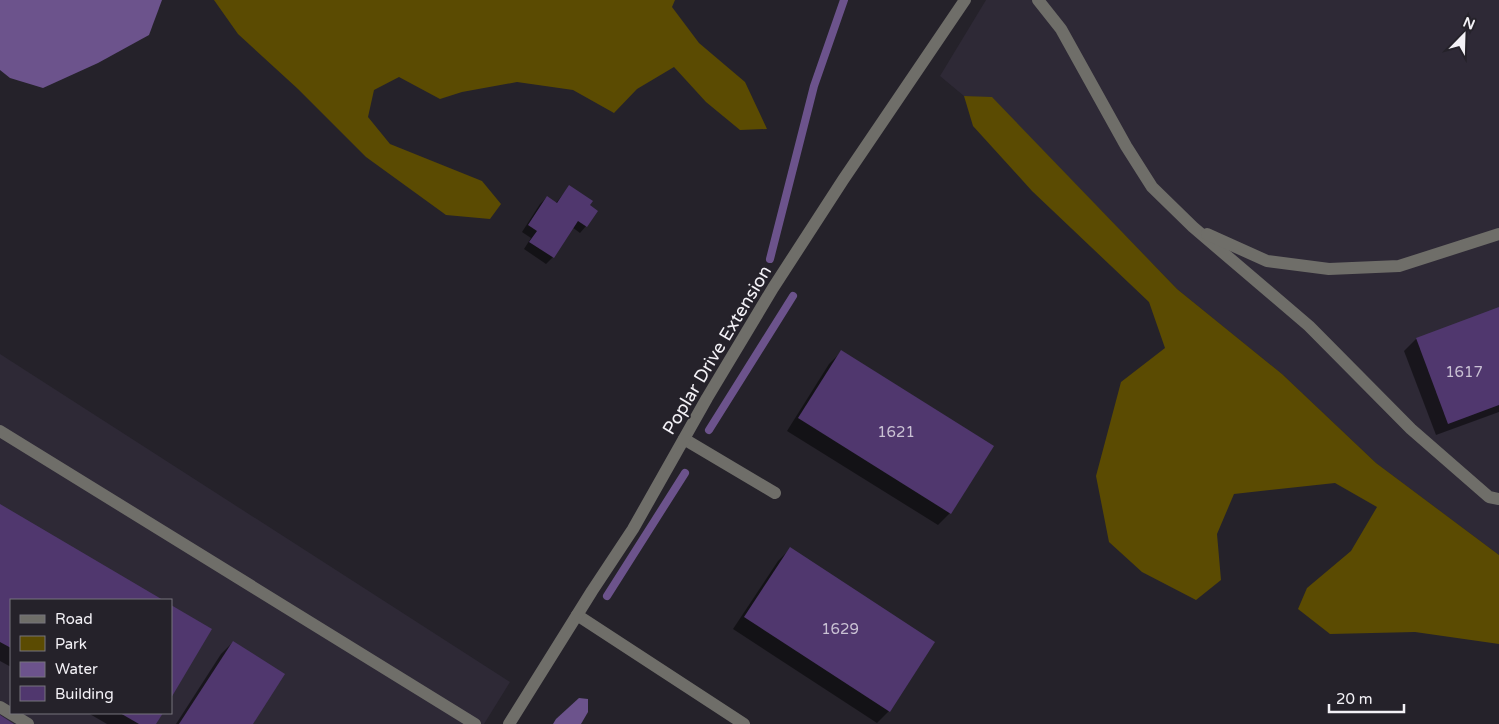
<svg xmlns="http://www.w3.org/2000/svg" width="1499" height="724" viewBox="0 0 1499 724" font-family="'Varela Round',sans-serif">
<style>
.built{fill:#2e2936;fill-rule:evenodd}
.green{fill:#5b4b02}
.water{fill:#6c538c}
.shadow{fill:#0007}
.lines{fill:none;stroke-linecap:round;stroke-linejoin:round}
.stream{stroke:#6c538c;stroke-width:8}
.building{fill:#50376e}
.service{stroke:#6f6e69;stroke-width:12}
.tertiary{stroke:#6f6e69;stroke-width:12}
.labels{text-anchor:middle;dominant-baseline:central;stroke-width:4;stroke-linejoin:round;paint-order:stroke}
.number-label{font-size:15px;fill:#cac2d4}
.street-label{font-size:18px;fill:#f3f1f6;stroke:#25222a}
</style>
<rect width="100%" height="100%" fill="#25222a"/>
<g class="built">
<path d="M986,0H1499V555L1376,463L1282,374L1177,289L992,98L964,96L940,76Z"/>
<path d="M0,354L510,682L484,724H0ZM11,600H171V713H11Z"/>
</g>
<g class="green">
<path d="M214,0H675L672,7L699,43L745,82L767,129L740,130L706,102L674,67L637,89L614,113L573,90L517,82L462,92L440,99L399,77L374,90L368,117L390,144L482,181L501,204L490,219L446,215L366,157L298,89L238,34Z"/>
<path d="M964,96L992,97L1177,289L1282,374L1376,463L1499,555V644L1415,632L1330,634L1298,609L1307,588L1351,551L1377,507L1335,483L1234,494L1217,534L1221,580L1196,600L1142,572L1109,542L1096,476L1121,382L1165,348L1149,302L1032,191L973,126Z"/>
</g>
<g class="water">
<path d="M0,0H162L149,35L98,63L43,88L10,78L0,70Z"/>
<path d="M579,698L588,699V712L581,724H553L556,719Z"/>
</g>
<g class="shadow">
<path d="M569,187L588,206L586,226L580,233L572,227L553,257L546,264L524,249L531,238L522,232L540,204L547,197L556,203Z"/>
<path d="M1499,309V412L1436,435L1404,351L1416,339Z"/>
<path d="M841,352L950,513L938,525L787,431L829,364Z"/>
<path d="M0,506L160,600H11V667L0,661Z"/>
<path d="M790,549L889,711L877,723L733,629L778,561Z"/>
<path d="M233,642L252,724H176L221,654Z"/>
<path d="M88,713H161L154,724H107Z"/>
</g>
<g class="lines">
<g class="stream">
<path d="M770,259L814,86L844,0"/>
<path d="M709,430L793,296"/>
<path d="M607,596L685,473"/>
</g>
</g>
<g class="building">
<path d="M569,185L593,201L590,205L598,211L587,227L578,221L554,258L529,242L537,231L528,225L547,196L557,203Z"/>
<path d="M1499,307V405L1448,424L1416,338Z"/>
<path d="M841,350L994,446L951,514L798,418Z"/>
<path d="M0,504L163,600H11V648L0,642Z"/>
<path d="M790,547L935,642L890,712L744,617Z"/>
<path d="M171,605L212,629L171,698Z"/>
<path d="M233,641L285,674L253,724H179Z"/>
<path d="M120,713H163L156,724H139Z"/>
<path d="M0,715L14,724H0Z"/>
</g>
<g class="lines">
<g class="service">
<path d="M1038,0L1061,29L1126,146L1152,187L1193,227L1309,326L1411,429L1489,497L1499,499"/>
<path d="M1207,234L1267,261L1329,269L1399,266L1499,234"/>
<path d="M0,431L475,724"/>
<path d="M684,439L775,493"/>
<path d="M577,615L744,724"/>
<path d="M0,707L28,724"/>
</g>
<path class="tertiary" d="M509,724L592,591L633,529L707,398L773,288L843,180L965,0"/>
</g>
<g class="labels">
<g class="number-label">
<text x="1464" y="372">1617</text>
<text x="896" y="432">1621</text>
<text x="840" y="629">1629</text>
</g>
<g class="street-label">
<text transform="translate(717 350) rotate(-59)">Poplar Drive Extension</text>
</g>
</g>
<rect x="10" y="599" width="162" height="115" fill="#25222a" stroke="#77757c"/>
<rect x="20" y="615" width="25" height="8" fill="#6f6e69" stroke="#77757c"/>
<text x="55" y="624" font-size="15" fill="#f3f1f6">Road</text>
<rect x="20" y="636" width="25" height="15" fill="#5b4b02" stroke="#77757c"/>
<text x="55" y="649" font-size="15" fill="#f3f1f6">Park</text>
<rect x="20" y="662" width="25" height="15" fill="#6c538c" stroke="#77757c"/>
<text x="55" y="674" font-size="15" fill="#f3f1f6">Water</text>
<rect x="20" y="686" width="25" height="15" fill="#50376e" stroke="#77757c"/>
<text x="55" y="699" font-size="15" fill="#f3f1f6">Building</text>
<g transform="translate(1464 35) rotate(23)" stroke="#25222a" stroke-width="4" paint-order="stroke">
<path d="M0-4L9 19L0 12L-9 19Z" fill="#f3f1f6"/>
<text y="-8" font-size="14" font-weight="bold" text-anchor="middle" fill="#f3f1f6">N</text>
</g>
<path d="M1329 704v8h75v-8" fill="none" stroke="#f3f1f6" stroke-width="2.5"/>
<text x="1336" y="704" font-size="15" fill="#f3f1f6" stroke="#25222a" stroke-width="4" paint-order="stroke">20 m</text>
</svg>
